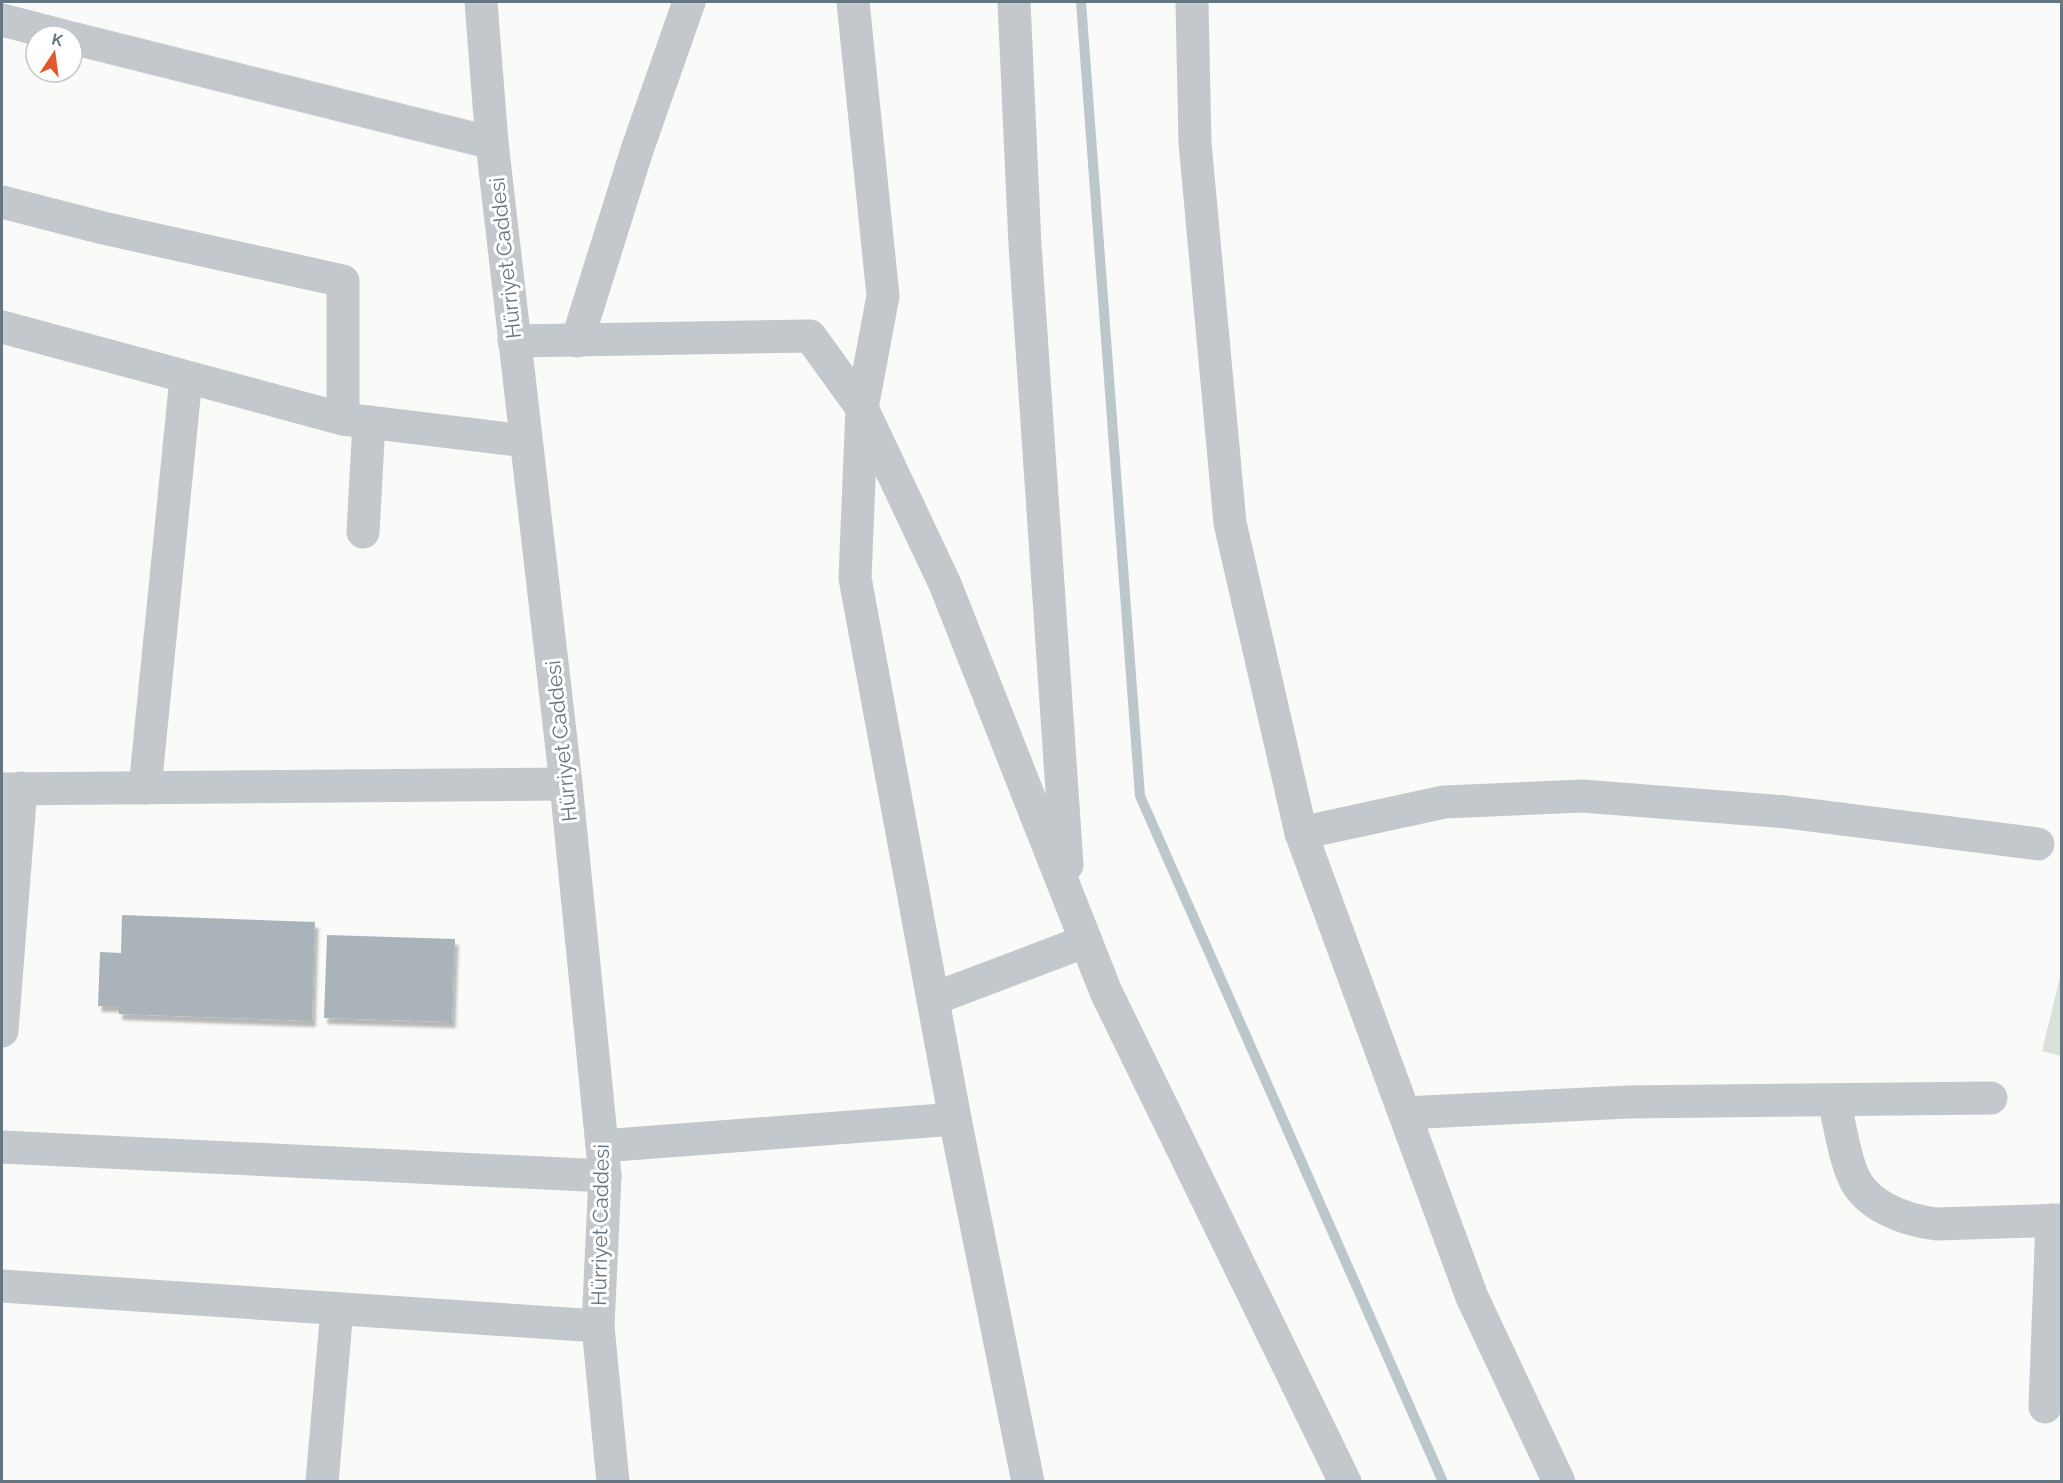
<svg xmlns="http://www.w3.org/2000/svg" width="2063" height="1483" viewBox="0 0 2063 1483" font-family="Raleway,sans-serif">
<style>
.green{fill:#dadfd7}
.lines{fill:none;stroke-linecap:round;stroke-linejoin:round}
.stream{stroke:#bbc7cb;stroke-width:10}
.building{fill:#aab3b9;filter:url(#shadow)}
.minor{stroke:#c3c8cc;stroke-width:33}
.labels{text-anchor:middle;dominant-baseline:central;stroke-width:6;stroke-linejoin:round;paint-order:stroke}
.street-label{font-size:21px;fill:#657683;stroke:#fff}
</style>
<defs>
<filter id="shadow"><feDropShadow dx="3.5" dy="6" stdDeviation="1.5" flood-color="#0004"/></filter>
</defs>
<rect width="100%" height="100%" fill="#fafaf8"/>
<path class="green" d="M2061,973V1056L2042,1051Z"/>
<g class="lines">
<path class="stream" d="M1081,2L1140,796L1443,1482"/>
</g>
<g class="building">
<path d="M122,915L315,922L312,1021L119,1014V1006H98L100,952L121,953Z"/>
<path d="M327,935L455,939L452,1022L324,1018Z"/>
</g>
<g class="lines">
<g class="minor">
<path d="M481,2L492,143L566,784L605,1176L598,1326L613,1482"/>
<path d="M853,2L883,296L862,408L855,578L955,1119L1028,1482"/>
<path d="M1014,2L1025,245L1067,865"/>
<path d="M1192,2L1195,143L1230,523L1301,833L1472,1297L1559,1482"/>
<path d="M2,20L64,36"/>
<path d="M72,38L492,143"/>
<path d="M2,202L103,228L343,281V419"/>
<path d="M2,327L343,419L525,441"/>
<path d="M514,341L810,336L862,408L945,584L1106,992L1345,1482"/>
<path d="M577,341L637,150L689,2"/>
<path d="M363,532L369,422"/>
<path d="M145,788L186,378"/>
<path d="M2,789L566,784"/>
<path d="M1301,833L1444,802L1582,796L1786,812L2038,844"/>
<path d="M933,999L1086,941"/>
<path d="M2,1031L21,788"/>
<path d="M1834,1101C1840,1124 1843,1151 1852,1173C1864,1206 1905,1220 1936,1224L2062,1220"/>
<path d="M1405,1113L1628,1102L1991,1098"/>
<path d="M602,1146L955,1119"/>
<path d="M2,1147L605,1176"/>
<path d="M2,1286L598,1326"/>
<path d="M2045,1407L2052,1220"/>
<path d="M322,1482L337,1309"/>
</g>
</g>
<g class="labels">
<g class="street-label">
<text transform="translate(505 258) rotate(-96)">Hürriyet Caddesi</text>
<text transform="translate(561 741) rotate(-96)">Hürriyet Caddesi</text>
<text transform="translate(600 1225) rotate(-89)">Hürriyet Caddesi</text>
</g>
</g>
<rect width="2063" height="1483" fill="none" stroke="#657683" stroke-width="6"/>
<g transform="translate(54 54) rotate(13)"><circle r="28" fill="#ffffff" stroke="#c1c8cd" stroke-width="1.5"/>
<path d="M0-4.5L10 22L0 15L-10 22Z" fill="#e4572e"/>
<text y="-9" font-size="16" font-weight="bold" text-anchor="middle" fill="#657683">K</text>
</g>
</svg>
